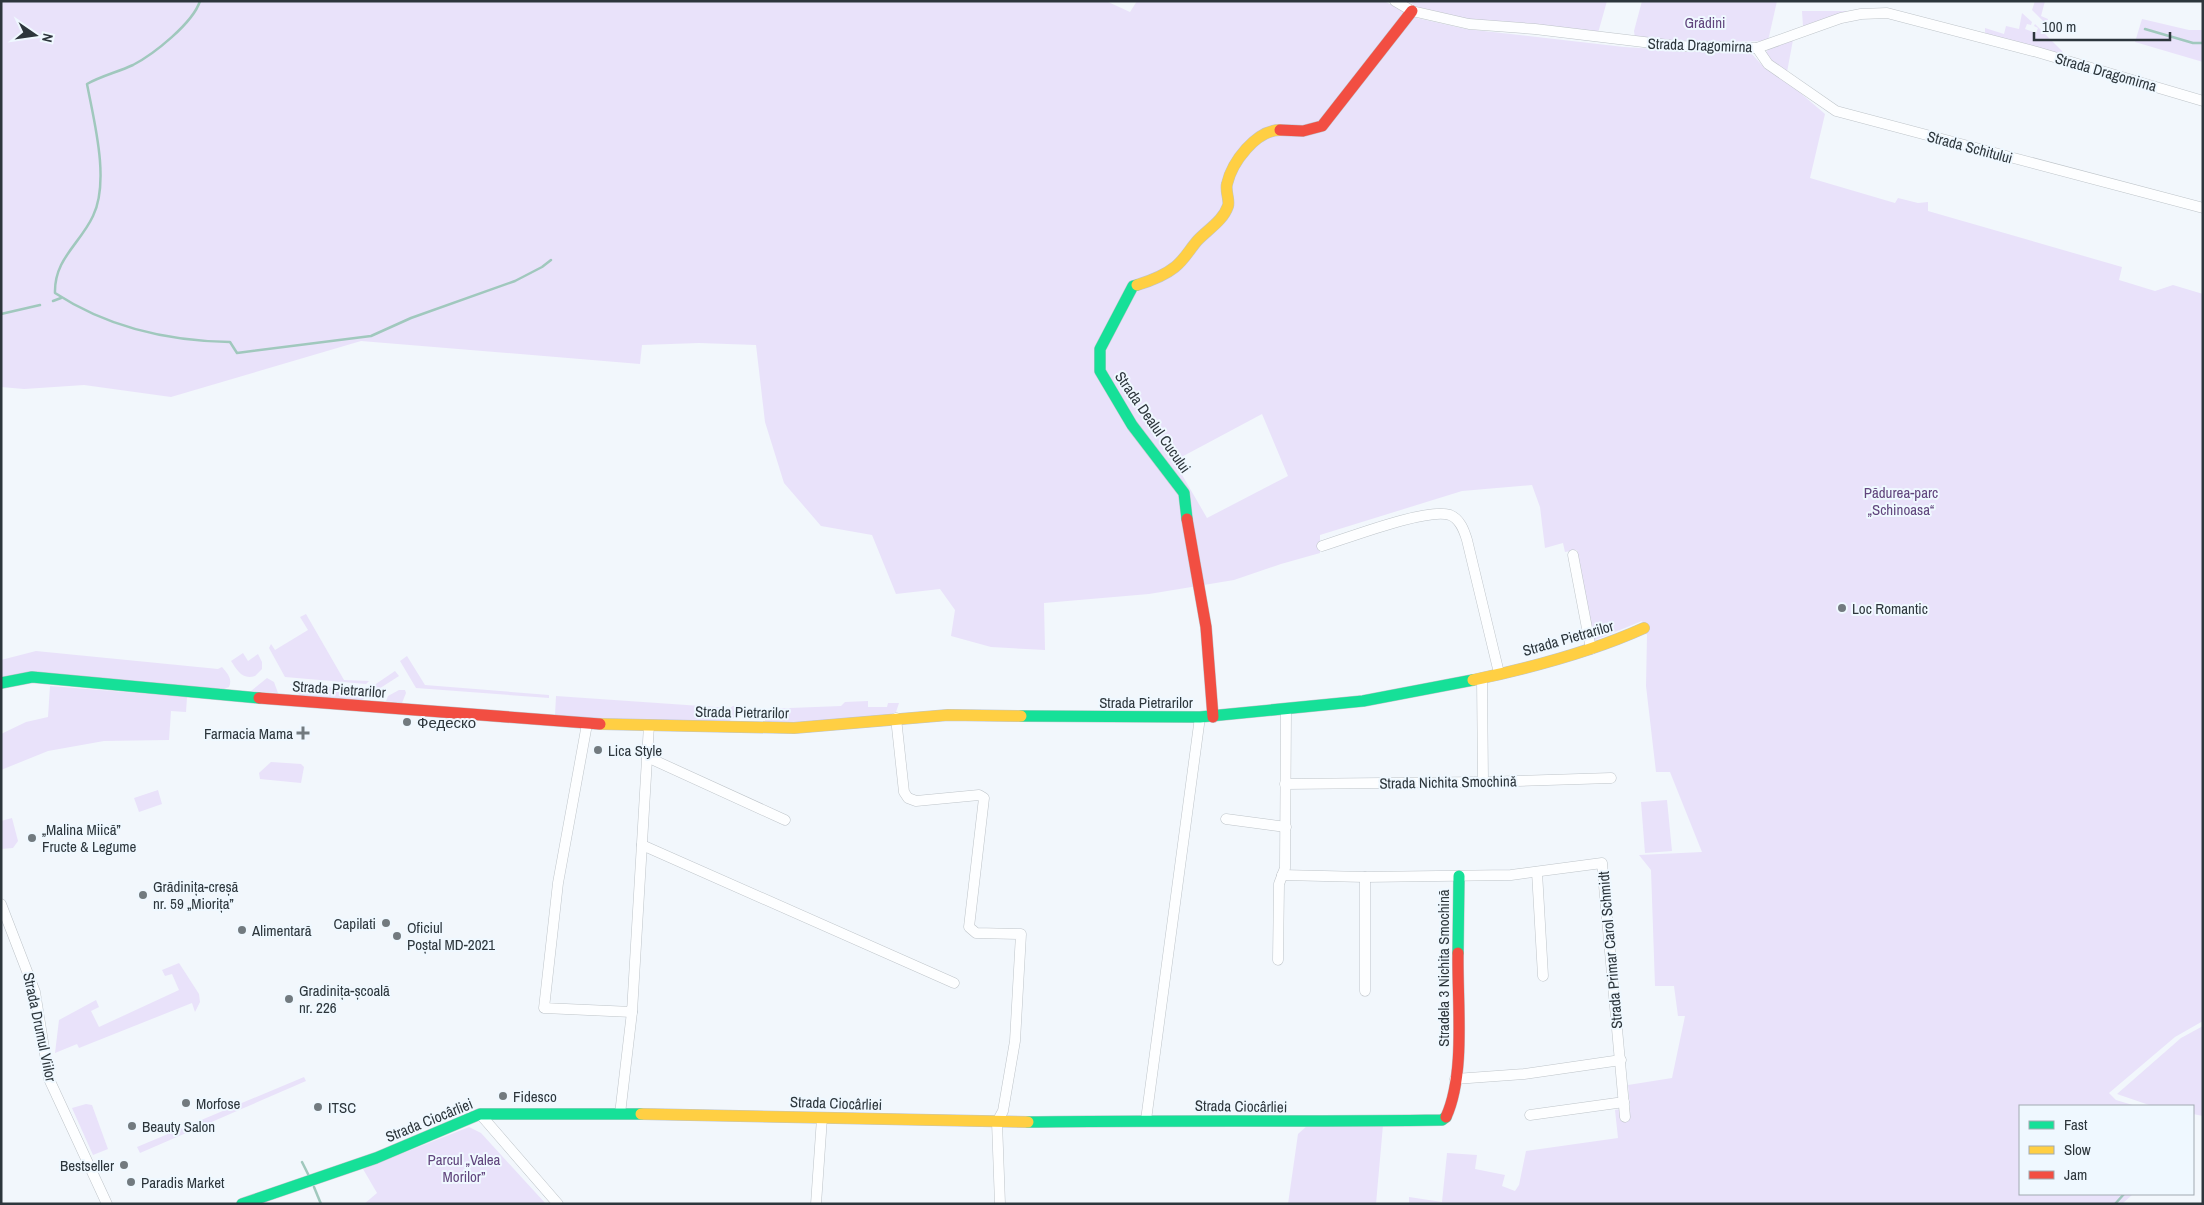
<svg xmlns="http://www.w3.org/2000/svg" width="2204" height="1205" viewBox="0 0 2204 1205" font-family="'Archivo Narrow',sans-serif">
<style>
.green{fill:#e9e2fa;fill-rule:evenodd}
.lines{fill:none;stroke-linecap:round;stroke-linejoin:round}
.stream{stroke:#a0c8bd;stroke-width:2.5}
.street-casing{stroke:#bec4c9;stroke-width:11}
.fast-casing{stroke:#bec4c9;stroke-width:12}
.slow-casing{stroke:#bec4c9;stroke-width:12}
.jam-casing{stroke:#bec4c9;stroke-width:12}
.street{stroke:#fdfeff;stroke-width:10}
.fast{stroke:#16e098;stroke-width:11}
.slow{stroke:#ffcf43;stroke-width:11}
.jam{stroke:#f24e42;stroke-width:11}
.poi-dot{fill:#727a7f;stroke:#eff8ff;stroke-width:2}
.labels{text-anchor:middle;dominant-baseline:central;stroke-width:4;stroke-linejoin:round;paint-order:stroke}
.park-label{font-size:15px;fill:#61457d;stroke:#eff8ff}
.street-label{font-size:15px;fill:#2d363c;stroke:#eff8ff}
.poi-label{font-size:15px;fill:#2d363c;stroke:#eff8ff;text-anchor:start}
</style>
<rect width="100%" height="100%" fill="#f2f7fc"/>
<g class="green">
<path d="M1,1H1106L1130,12L1137,1H1384L1417,18L1466,29L1624,47L1689,51L1750,52L1761,64L1784,79L1825,114L1810,178L1895,203L1898,198L1918,203L1928,202V211L2122,267L2119,280L2155,291L2173,285L2203,294V1021L2175,1037L2109,1093L2116,1100L2136,1106H2020V1194H2133L2122,1204H1409V1197L1442,1202L1447,1153L1477,1155L1475,1169L1505,1175L1502,1186L1515,1191L1519,1185L1526,1151L1618,1138L1615,1110L1630,1108L1628,1085L1672,1078L1685,1016H1678L1674,986H1655L1651,870L1639,855L1702,852L1670,772H1656L1646,686L1647,635L1642,621L1593,641L1577,550L1565,552L1563,543L1545,548L1540,507L1532,485L1462,491L1320,535V553L1281,564L1234,580L1149,594L1044,603L1045,650L991,647L951,636L955,610L940,589L896,594L872,535L821,526L784,483L765,422L756,345L699,343L642,345L640,364L361,341L171,397L84,385L24,389L1,387ZM1262,414L1288,476L1207,518L1174,461Z"/>
<path d="M1408,1H1607L1598,33C1562,29 1430,21 1408,1Z"/>
<path d="M1642,1H1777L1768,41L1715,42L1635,38L1634,31Z"/>
<path d="M2035,1H2045L2041,16L2048,19L2047,23L2055,26L2054,32L2032,10Z"/>
<path d="M1802,11H1849L1850,13L1792,33L1803,26Z"/>
<path d="M2022,13L2032,22L2031,25L2027,24L2025,29L2036,33L2038,28L2034,26L2035,24L2062,51L2065,57L1985,33V28L2004,34L2006,26L2019,29Z"/>
<path d="M2142,19L2189,30H2203V62L2135,42Z"/>
<path d="M1793,40L1787,72L1766,59L1765,54L1769,48Z"/>
<path d="M306,614L344,680L369,681L366,684L285,677L269,648L271,644L275,650L308,630L300,617Z"/>
<path d="M36,651L218,669L222,667C227,673 233,679 229,687L224,689L1,677V660Z"/>
<path d="M243,653L248,661L258,654L262,662V669L255,676C242,680 237,670 231,661Z"/>
<path d="M407,656L425,685L549,695V698L416,688L400,661Z"/>
<path d="M395,671L399,676L360,701L300,696L290,684L367,690Z"/>
<path d="M267,678L274,682L278,693L251,691Z"/>
<path d="M50,686L187,697L186,712L171,711L169,740L104,741L48,751L1,770V734L26,722L48,717Z"/>
<path d="M399,690H405L406,693L402,703L386,701L388,696Z"/>
<path d="M556,696L730,708L733,706L743,707L738,715L725,724L559,718L555,715Z"/>
<path d="M868,701V707H887L888,703H899L896,712L888,715L784,726L765,721L764,709L841,706L845,702Z"/>
<path d="M271,762L301,764L304,767L301,783L260,779L259,773Z"/>
<path d="M158,790L162,804L139,812L134,798Z"/>
<path d="M1667,800L1672,851L1645,853L1641,802Z"/>
<path d="M12,818L18,841L13,848L1,849V821Z"/>
<path d="M179,963L199,994L200,1002L195,1012L192,1003L79,1048L77,1044L55,1053L59,1020L96,1000L99,1007L91,1011L99,1027L179,990L172,974L165,976L162,970Z"/>
<path d="M2203,1026V1116L2193,1114V1106H2152L2117,1094L2181,1038Z"/>
<path d="M304,1077L306,1081L140,1153L137,1147Z"/>
<path d="M86,1104L92,1105L108,1149L93,1155L72,1108Z"/>
<path d="M1383,1125L1376,1204H1288L1298,1134L1307,1126Z"/>
<path d="M469,1127L481,1133L546,1204H364L377,1193L363,1169Z"/>
</g>
<g class="lines">
<g class="stream">
<path d="M200,1C193,23 154,54 133,65C118,72 101,76 87,84C94,121 110,181 93,216C80,244 54,259 55,293C107,327 168,341 230,342L237,353L371,336L411,318L515,281L542,267L551,260"/>
<path d="M2145,29L2193,43H2203"/>
<path d="M53,301L61,298"/>
<path d="M1,314L40,305"/>
<path d="M302,1162L309,1176"/>
<path d="M314,1187L321,1204"/>
<path d="M2115,1204L2124,1194"/>
</g>
<defs>
<g id="street">
<path d="M1395,1L1412,11L1469,24L1535,29L1677,46L1757,48L1841,18L1861,14L1887,13L2037,52L2203,101"/>
<path d="M1757,48L1768,64L1836,111L2203,208"/>
<path d="M1322,546C1348,538 1428,507 1450,515C1460,519 1464,530 1467,540L1499,673"/>
<path d="M1573,555L1591,649"/>
<path d="M1482,678L1483,782"/>
<path d="M896,718L904,792L908,798L916,801L979,795L984,798L969,927L976,933L1021,934L1015,1041L1003,1111L997,1122L1000,1204"/>
<path d="M587,724L558,883L544,1008L632,1012L649,725"/>
<path d="M647,757L785,820"/>
<path d="M1285,784L1483,782L1611,778"/>
<path d="M1226,819L1286,827"/>
<path d="M642,845L954,983"/>
<path d="M1537,872L1543,976"/>
<path d="M1282,875L1365,877L1511,875L1602,863L1625,1117"/>
<path d="M1365,877V991"/>
<path d="M1,904L35,992L49,1079L107,1204"/>
<path d="M1278,960L1279,884L1285,868L1286,709"/>
<path d="M1455,1079L1524,1074L1621,1060"/>
<path d="M480,1114L558,1204"/>
<path d="M620,1114L632,1012"/>
<path d="M1530,1115L1624,1102"/>
<path d="M1146,1120L1200,717"/>
<path d="M816,1204L822,1118"/>
</g>
<g id="fast">
<path d="M1137,285L1133,286L1100,349V371L1132,425L1184,493L1187,519"/>
<path d="M1,683L32,677L259,698"/>
<path d="M1021,716L1200,717L1363,701L1473,680"/>
<path d="M1458,953L1459,876"/>
<path d="M1028,1122C1166,1120 1304,1122 1442,1120L1446,1117"/>
<path d="M242,1204L376,1158L480,1114H641"/>
</g>
<g id="slow">
<path d="M1137,285C1150,281 1164,276 1175,267C1184,260 1190,249 1197,241C1207,230 1223,221 1228,206C1230,200 1225,191 1227,184C1232,162 1256,130 1280,130"/>
<path d="M1473,680C1530,668 1591,652 1644,628"/>
<path d="M600,724L794,728L948,715L1021,716"/>
<path d="M641,1114L1028,1122"/>
</g>
<g id="jam">
<path d="M1280,130L1303,131L1322,126L1412,11"/>
<path d="M1187,519L1206,627L1213,717"/>
<path d="M259,698L600,724"/>
<path d="M1446,1117C1466,1073 1457,1001 1458,953"/>
</g>
</defs>
<use href="#street" class="street-casing"/>
<use href="#fast" class="fast-casing"/>
<use href="#slow" class="slow-casing"/>
<use href="#jam" class="jam-casing"/>
<use href="#street" class="street"/>
<use href="#fast" class="fast"/>
<use href="#slow" class="slow"/>
<use href="#jam" class="jam"/>
</g>
<g class="poi-dot">
<circle cx="1842" cy="608" r="5"/>
<circle cx="407" cy="722" r="5"/>
<path d="M300.5 725.5h5v5h5v5h-5v5h-5v-5h-5v-5h5z"/>
<circle cx="598" cy="750" r="5"/>
<circle cx="32" cy="838" r="5"/>
<circle cx="143" cy="895" r="5"/>
<circle cx="386" cy="923" r="5"/>
<circle cx="242" cy="930" r="5"/>
<circle cx="397" cy="936" r="5"/>
<circle cx="289" cy="999" r="5"/>
<circle cx="503" cy="1096" r="5"/>
<circle cx="186" cy="1103" r="5"/>
<circle cx="318" cy="1107" r="5"/>
<circle cx="132" cy="1126" r="5"/>
<circle cx="124" cy="1165" r="5"/>
<circle cx="131" cy="1182" r="5"/>
</g>
<g class="labels">
<g class="park-label">
<text x="1705" y="22">Grădini</text>
<text x="1901" y="492">Pădurea-parc<tspan x="1901" dy="17">„Schinoasa“</tspan></text>
<text x="464" y="1159">Parcul „Valea<tspan x="464" dy="17">Morilor”</tspan></text>
</g>
<g class="street-label">
<text transform="translate(1700 45) rotate(2)">Strada Dragomirna</text>
<text transform="translate(2106 72) rotate(16)">Strada Dragomirna</text>
<text transform="translate(1970 147) rotate(15)">Strada Schitului</text>
<text transform="translate(1153 422) rotate(55)">Strada Dealul Cucului</text>
<text transform="translate(1568 638) rotate(-16)">Strada Pietrarilor</text>
<text transform="translate(339 689) rotate(4)">Strada Pietrarilor</text>
<text x="1146" y="702">Strada Pietrarilor</text>
<text transform="translate(742 712) rotate(1)">Strada Pietrarilor</text>
<text transform="translate(1448 782) rotate(-1)">Strada Nichita Smochină</text>
<text transform="translate(1610 950) rotate(-95)">Strada Primar Carol Schmidt</text>
<text transform="translate(1443 968) rotate(-90)">Stradela 3 Nichita Smochină</text>
<text transform="translate(40 1027) rotate(78)">Strada Drumul Viilor</text>
<text transform="translate(836 1103) rotate(2)">Strada Ciocârliei</text>
<text transform="translate(1241 1106) rotate(1)">Strada Ciocârliei</text>
<text transform="translate(429 1120) rotate(-22)">Strada Ciocârliei</text>
</g>
<g class="poi-label">
<text x="1852" y="608">Loc Romantic</text>
<text x="417" y="722">Федеско</text>
<text x="293" y="733" text-anchor="end">Farmacia Mama</text>
<text x="608" y="750">Lica Style</text>
<text x="42" y="829">„Malina Miică”<tspan x="42" dy="17">Fructe &amp; Legume</tspan></text>
<text x="153" y="886">Grădinița-creșă<tspan x="153" dy="17">nr. 59 „Miorița”</tspan></text>
<text x="376" y="923" text-anchor="end">Capilati</text>
<text x="407" y="927">Oficiul<tspan x="407" dy="17">Poștal MD-2021</tspan></text>
<text x="252" y="930">Alimentară</text>
<text x="299" y="990">Gradinița-școală<tspan x="299" dy="17">nr. 226</tspan></text>
<text x="513" y="1096">Fidesco</text>
<text x="196" y="1103">Morfose</text>
<text x="328" y="1107">ITSC</text>
<text x="142" y="1126">Beauty Salon</text>
<text x="114" y="1165" text-anchor="end">Bestseller</text>
<text x="141" y="1182">Paradis Market</text>
</g>
</g>
<rect width="2204" height="1205" fill="none" stroke="#2d363c" stroke-width="5"/>
<rect x="2019" y="1105" width="175" height="90" fill="#eff8ff" stroke="#a1aab1"/>
<rect x="2029" y="1121" width="25" height="8" fill="#16e098" stroke="#a1aab1"/>
<text x="2064" y="1130" font-size="15" fill="#2d363c">Fast</text>
<rect x="2029" y="1146" width="25" height="8" fill="#ffcf43" stroke="#a1aab1"/>
<text x="2064" y="1155" font-size="15" fill="#2d363c">Slow</text>
<rect x="2029" y="1171" width="25" height="8" fill="#f24e42" stroke="#a1aab1"/>
<text x="2064" y="1180" font-size="15" fill="#2d363c">Jam</text>
<g transform="translate(35 35) rotate(103)" stroke="#eff8ff" stroke-width="4" paint-order="stroke">
<path d="M0-4L9 19L0 12L-9 19Z" fill="#2d363c"/>
<text y="-8" font-size="14" font-weight="bold" text-anchor="middle" fill="#2d363c">N</text>
</g>
<path d="M2034 32v8h136v-8" fill="none" stroke="#2d363c" stroke-width="2.5"/>
<text x="2042" y="32" font-size="15" fill="#2d363c" stroke="#eff8ff" stroke-width="4" paint-order="stroke">100 m</text>
</svg>
